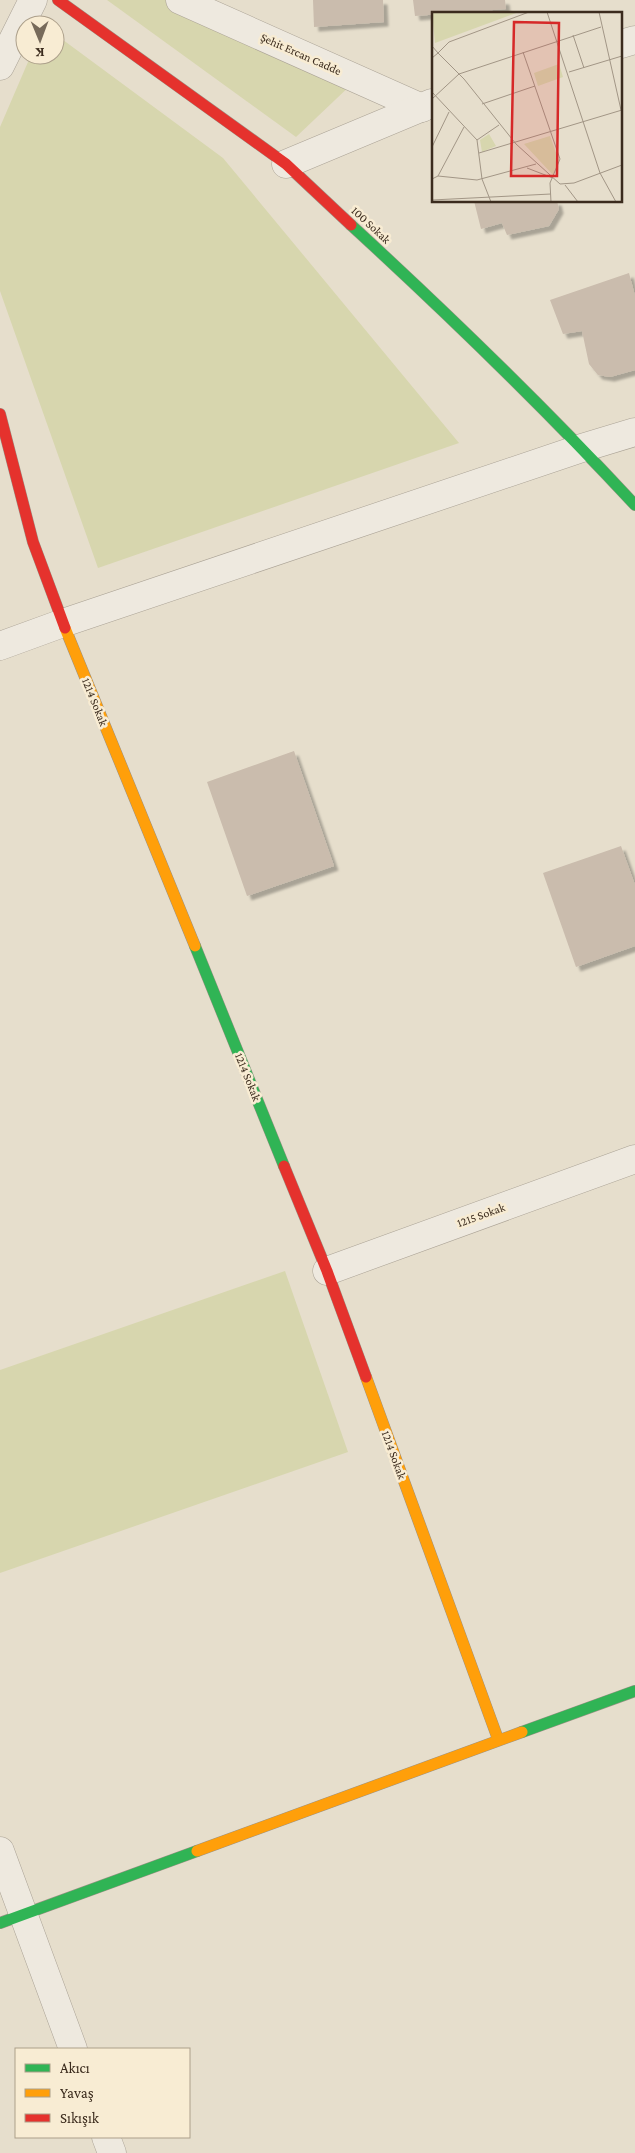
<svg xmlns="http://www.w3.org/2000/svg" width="635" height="2153" viewBox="0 0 635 2153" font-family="'Crimson Pro',serif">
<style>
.green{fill:#d7d6ae}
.building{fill:#cabcad;filter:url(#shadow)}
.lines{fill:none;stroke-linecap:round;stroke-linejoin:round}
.street-casing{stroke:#aba396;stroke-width:29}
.fast-casing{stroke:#9b9286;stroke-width:12}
.slow-casing{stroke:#9b9286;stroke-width:12}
.jam-casing{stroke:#9b9286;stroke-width:12}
.street{stroke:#eee9df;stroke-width:28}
.fast{stroke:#30b455;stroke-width:11}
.slow{stroke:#ff9f0a;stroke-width:11}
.jam{stroke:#e5322d;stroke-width:11}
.labels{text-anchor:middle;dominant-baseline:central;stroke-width:5;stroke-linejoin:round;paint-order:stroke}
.street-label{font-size:12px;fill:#3b2b1d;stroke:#f8ecd3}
.inset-road{fill:none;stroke:#a29686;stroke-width:1}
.view{fill:#d62828;fill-opacity:0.15;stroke:#d62828;stroke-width:2.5}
.inset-edge{fill:none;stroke:#3b2b1d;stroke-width:2.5}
</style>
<defs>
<filter id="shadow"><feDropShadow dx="4.5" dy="4.5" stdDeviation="1" flood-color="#0004"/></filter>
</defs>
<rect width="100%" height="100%" fill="#e6decc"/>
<g class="green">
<path d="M107,0H195L354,82L296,137Z"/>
<path d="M55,34L223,158L459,443L98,568L0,291V127L31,55H55Z"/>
<path d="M285,1271L348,1452L0,1573V1370Z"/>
</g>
<g class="building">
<path d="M313,0H383L384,22L314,27Z"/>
<path d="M413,0H505L506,9L415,16Z"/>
<path d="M474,201H557L559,209L549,226L507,235L502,223L481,229Z"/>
<path d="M629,273L635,296V370L610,377L598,375L589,364L582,331L563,334L550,300Z"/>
<path d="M294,751L334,866L247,896L207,782Z"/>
<path d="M621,846L635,885V946L576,967L543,873Z"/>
</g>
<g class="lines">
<defs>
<g id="street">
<path d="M180,0L422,108"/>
<path d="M621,44L635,40"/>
<path d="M0,66L33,0"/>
<path d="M286,164L432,103"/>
<path d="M0,646L63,623L582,448L635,432"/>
<path d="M327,1271L635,1159"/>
<path d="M0,1851L73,2049"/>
<path d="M106,2137L112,2153"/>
</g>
<g id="fast">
<path d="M351,225C449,315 544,407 635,505"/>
<path d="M195,946L284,1166"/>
<path d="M522,1732L635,1691"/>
<path d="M0,1923L197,1851"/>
</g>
<g id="slow">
<path d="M65,628L195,946"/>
<path d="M366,1377L498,1739"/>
<path d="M197,1851L522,1732"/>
</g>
<g id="jam">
<path d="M58,0L286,164L351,225"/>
<path d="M0,414L33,542L65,628"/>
<path d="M284,1166L327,1271L366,1377"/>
</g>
</defs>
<use href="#street" class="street-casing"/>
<use href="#fast" class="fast-casing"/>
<use href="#slow" class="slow-casing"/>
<use href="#jam" class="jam-casing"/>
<use href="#street" class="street"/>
<use href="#fast" class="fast"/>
<use href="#slow" class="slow"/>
<use href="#jam" class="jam"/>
</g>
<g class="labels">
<g class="street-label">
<text transform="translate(301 54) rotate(24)">Şehit Ercan Cadde</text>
<text transform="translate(371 225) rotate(43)">100 Sokak</text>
<text transform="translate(95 702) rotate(68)">1214 Sokak</text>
<text transform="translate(248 1077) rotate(68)">1214 Sokak</text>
<text transform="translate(481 1215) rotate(-20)">1215 Sokak</text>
<text transform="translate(394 1455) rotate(70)">1214 Sokak</text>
</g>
</g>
<g transform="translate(432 12)">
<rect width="190" height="190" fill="#e6decc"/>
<path d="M0,0H87L3,31ZM127,52L131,65L106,74L102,61ZM57,122L64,134L50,140L48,128ZM118,124L127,149L121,163L92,132Z" fill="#d7d6ae"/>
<path class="inset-road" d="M97,0L17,30L6,41L32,67L84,132L128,172L142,171L190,153M115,0L168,161L184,190M167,0L189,98M141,23L152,56M0,34L6,41L0,46M91,40L128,147L118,171L119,190M137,60L190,44M0,80L45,128L50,167L59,190M0,87L27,62L169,15M50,92L103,74M45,128L67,113M0,135L17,100M47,141L190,98M95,156L121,166M6,164L32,115M0,167L6,164L45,168L104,152M133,173L146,190M0,188L119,182"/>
<path class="view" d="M82,10L127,11L125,164H79Z"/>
<rect width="190" height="190" class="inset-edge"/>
</g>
<rect x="15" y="2048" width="175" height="90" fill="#f8ecd3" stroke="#ac9f8a"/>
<rect x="25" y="2064" width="25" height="8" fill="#30b455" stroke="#ac9f8a"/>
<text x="60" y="2073" font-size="15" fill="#3b2b1d">Akıcı</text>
<rect x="25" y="2089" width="25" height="8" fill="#ff9f0a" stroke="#ac9f8a"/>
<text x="60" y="2098" font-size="15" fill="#3b2b1d">Yavaş</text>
<rect x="25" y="2114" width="25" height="8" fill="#e5322d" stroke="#ac9f8a"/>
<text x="60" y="2123" font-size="15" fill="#3b2b1d">Sıkışık</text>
<g transform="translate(40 40) rotate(179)"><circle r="24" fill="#f8ecd3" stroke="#ac9f8a"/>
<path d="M0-4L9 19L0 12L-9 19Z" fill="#776a5a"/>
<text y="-8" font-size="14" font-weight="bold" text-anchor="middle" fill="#3b2b1d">K</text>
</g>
</svg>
